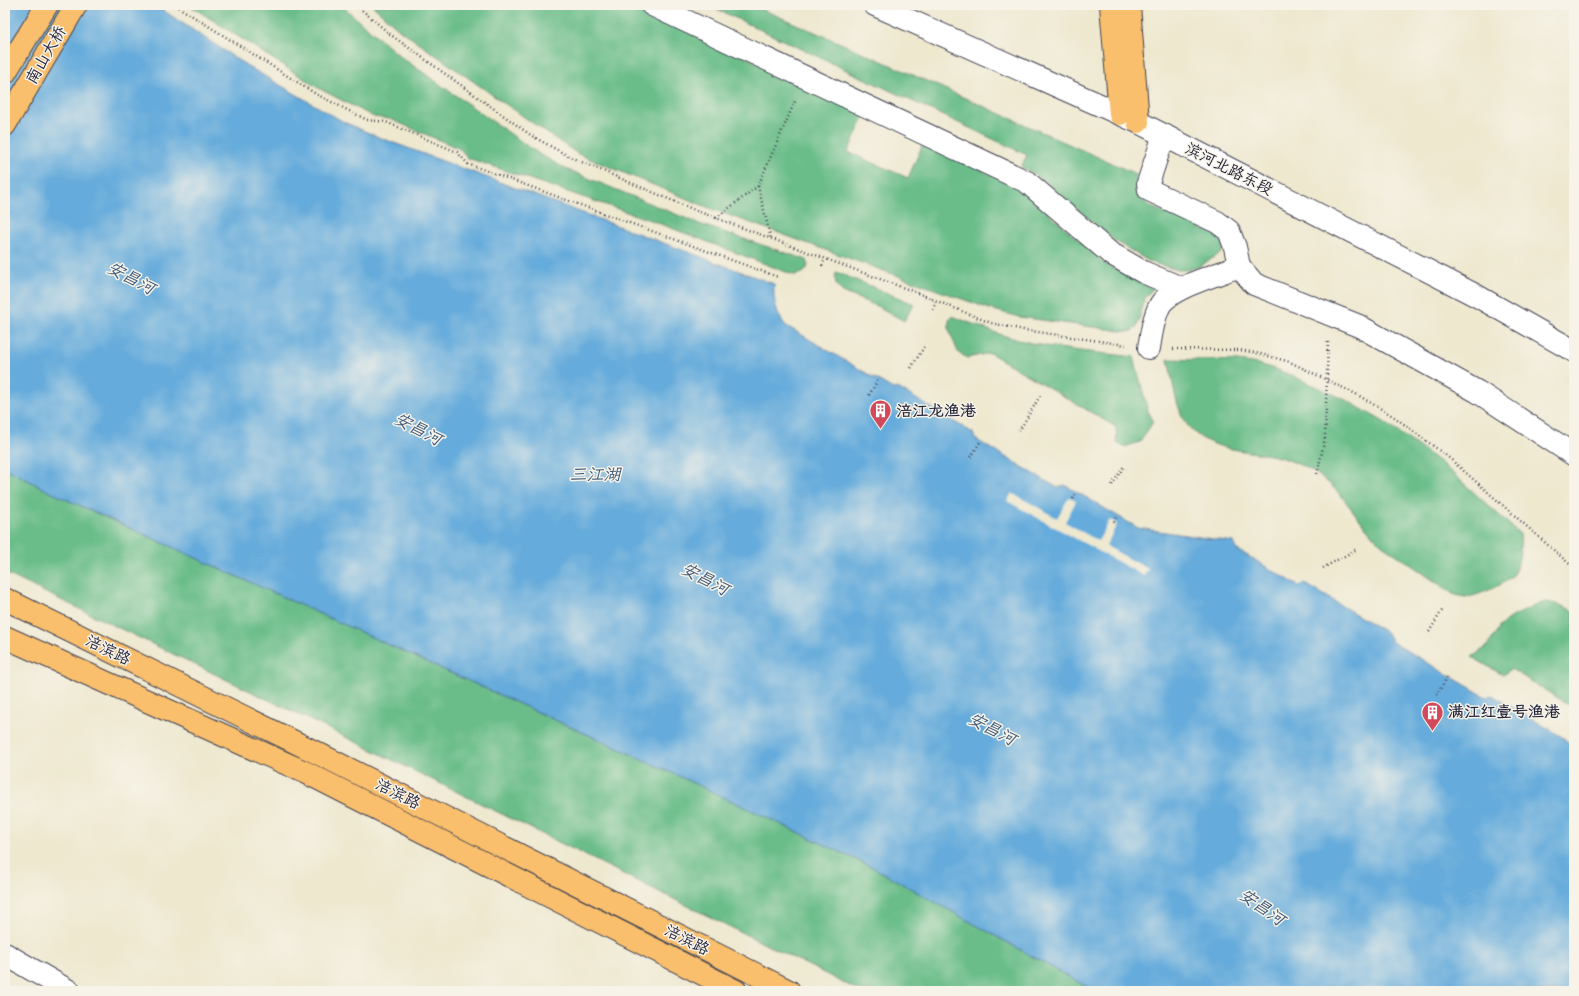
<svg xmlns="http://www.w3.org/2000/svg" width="1579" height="996" viewBox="0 0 1579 996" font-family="Caveat,'LXGW WenKai TC',sans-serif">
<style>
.forest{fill:#6bbd89;stroke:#467062}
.water{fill:#65abdb;stroke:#44668b}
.pier{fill:#eee8cf}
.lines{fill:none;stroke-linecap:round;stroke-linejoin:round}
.minor-casing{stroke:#414051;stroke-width:24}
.major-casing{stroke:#414051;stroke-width:24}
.path{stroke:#414051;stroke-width:2.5;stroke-dasharray:1 3;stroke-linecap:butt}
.minor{stroke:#fff;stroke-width:22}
.major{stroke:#f9bf6d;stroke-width:22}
.labels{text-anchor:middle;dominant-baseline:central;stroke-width:3;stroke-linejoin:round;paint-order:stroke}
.street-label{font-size:16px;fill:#22223b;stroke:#f7f3e8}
.poi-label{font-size:16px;font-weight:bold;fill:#22223b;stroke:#f7f3e8;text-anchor:start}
.water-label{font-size:17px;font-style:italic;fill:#3d597b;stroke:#f7f3e8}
</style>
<rect width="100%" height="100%" fill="#f7f3e8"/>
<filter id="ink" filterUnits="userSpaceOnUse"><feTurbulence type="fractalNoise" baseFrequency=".025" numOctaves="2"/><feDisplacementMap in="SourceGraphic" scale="8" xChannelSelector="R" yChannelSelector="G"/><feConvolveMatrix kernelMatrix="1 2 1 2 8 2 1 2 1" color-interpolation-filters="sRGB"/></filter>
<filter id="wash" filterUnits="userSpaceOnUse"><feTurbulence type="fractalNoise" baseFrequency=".012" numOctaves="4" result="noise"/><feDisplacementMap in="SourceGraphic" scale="16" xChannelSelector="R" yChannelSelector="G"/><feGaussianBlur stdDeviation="0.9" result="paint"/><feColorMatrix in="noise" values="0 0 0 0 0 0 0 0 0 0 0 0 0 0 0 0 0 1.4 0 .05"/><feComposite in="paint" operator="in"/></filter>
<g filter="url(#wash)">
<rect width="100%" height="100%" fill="#eee8cf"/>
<g class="forest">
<path d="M189,5H341L401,57L539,154L566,169L702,225L807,260C810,270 804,274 794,275L653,221L468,158L460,149L390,119L374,117L320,89Z"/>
<path d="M372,5H639L865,115L848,152L908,178L922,146L925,144L1021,188L1105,264L1153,289C1148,293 1144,298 1142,305C1139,315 1141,329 1129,332L1019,317L990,309L712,209L578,154L544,131L400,30Z"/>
<path d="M708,5H752L859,51L1136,174C1135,188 1139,196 1149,206L1219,236L1225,245L1221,253L1198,267L1188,270H1178L1150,262L1115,241L1038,176L1021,167L1027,155Z"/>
<path d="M836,272L914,304L904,321L881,308L843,292C836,287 834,281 836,272Z"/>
<path d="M952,316C974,324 996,334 1019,340C1056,350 1096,352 1134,357L1149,415L1153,422L1140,442L1124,447L1117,443L1116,427L990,353L967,358L958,352L949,330V320Z"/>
<path d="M1168,359L1238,361L1258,364L1278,370L1293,376L1346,400L1384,422L1440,462L1520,534C1521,547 1520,565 1512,576C1506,584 1479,595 1468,597C1463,597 1458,596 1453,594L1381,544C1354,518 1342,486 1307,468C1298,464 1288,459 1279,457C1246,449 1202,453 1183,418C1175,402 1172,377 1168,359Z"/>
<path d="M5,468L50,492L666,770L874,868L1094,991H860L360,744L5,573Z"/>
<path d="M1547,602L1560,605L1574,611V708L1511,669L1503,675L1472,657L1488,646L1500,626L1508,619L1536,605Z"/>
</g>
<path class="water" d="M5,5H155L249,67L344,122L378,137L774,284C773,300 776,312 785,325L893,389L898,388L973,433L975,439L1058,488L1065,485L1138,528L1233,542L1236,549L1299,586L1304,583L1387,633L1392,642L1486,697L1492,695L1564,738L1568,743L1574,747V991H1094L874,868L666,770L50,492L5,468Z"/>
<path class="pier" d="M1012,493L1057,518L1069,497L1076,501L1065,522L1098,541L1110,520L1114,522L1117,524L1106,546L1148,569L1144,576L1007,501Z"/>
</g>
<g filter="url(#ink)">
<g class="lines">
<defs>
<g id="minor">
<path d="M652,5L1027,182L1110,253L1143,272L1181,288"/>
<path d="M875,5L1138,122L1477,296L1574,351"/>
<path d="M1164,135L1148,183L1149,190L1217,222L1229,231L1235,247L1239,266L1254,284L1359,326L1478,392L1574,455"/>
<path d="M1149,348C1151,336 1154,311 1163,301C1179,285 1217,275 1239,266"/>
<path d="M5,954L69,991"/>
</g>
<g id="major">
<path d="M1111,5L1120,114"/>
<path d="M1129,5L1138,122"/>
<path d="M5,73L47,5"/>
<path d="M5,125L76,5"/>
<path d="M5,599L321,755L789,991"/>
<path d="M5,637L307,773L736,991"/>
</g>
</defs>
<use href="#minor" class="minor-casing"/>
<use href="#major" class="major-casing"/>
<g class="path">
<path d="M175,5L316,94L367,120L386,122L457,152L468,164L778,277"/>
<path d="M356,5L391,35L532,136L570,157L697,211L915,292L991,323L1024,330L1126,345"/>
<path d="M758,186L771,239"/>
<path d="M716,218L758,186L796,99"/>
<path d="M822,266L825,259"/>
<path d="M933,310L936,301"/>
<path d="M1173,349L1240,350L1261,354L1290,362L1356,394L1393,416L1448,457L1574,568"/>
<path d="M911,368L924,347"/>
<path d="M869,395L878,380"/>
<path d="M1019,431L1040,396"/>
<path d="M971,457L980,442"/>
<path d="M1317,474L1325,438L1328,339"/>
<path d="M1112,485L1124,466"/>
<path d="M1073,499L1076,492"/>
<path d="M1114,522L1117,516"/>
<path d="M1323,568L1357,549"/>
<path d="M1429,632L1443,609"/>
<path d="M1436,695L1449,675"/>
</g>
<use href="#minor" class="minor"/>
<use href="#major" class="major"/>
</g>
</g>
<defs>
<symbol id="building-pin" viewBox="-11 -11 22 30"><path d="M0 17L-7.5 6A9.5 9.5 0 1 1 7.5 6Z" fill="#d1495b" stroke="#f7f3e8"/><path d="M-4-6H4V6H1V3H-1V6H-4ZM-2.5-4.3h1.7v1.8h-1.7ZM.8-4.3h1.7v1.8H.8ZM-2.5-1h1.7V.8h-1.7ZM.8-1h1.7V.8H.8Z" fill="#fff"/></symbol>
</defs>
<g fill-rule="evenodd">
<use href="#building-pin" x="868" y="398" width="25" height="34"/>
<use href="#building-pin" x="1420" y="700" width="25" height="34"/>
</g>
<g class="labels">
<g class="street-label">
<text transform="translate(46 55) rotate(-60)">南山大桥</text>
<text transform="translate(1229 169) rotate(27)">滨河北路东段</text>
<text transform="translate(108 650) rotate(26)">涪滨路</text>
<text transform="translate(398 794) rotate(27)">涪滨路</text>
<text transform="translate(687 940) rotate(27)">涪滨路</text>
</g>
<g class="poi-label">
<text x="896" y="411">涪江龙渔港</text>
<text x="1448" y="712">满江红壹号渔港</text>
</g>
<g class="water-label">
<text transform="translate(131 278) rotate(28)">安昌河</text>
<text transform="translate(418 429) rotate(28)">安昌河</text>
<text x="595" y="474">三江湖</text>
<text transform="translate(705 579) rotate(28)">安昌河</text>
<text transform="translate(992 729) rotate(28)">安昌河</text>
<text transform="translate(1262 907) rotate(35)">安昌河</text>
</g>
</g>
<rect width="1579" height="996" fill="none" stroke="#f7f3e8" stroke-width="20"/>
</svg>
